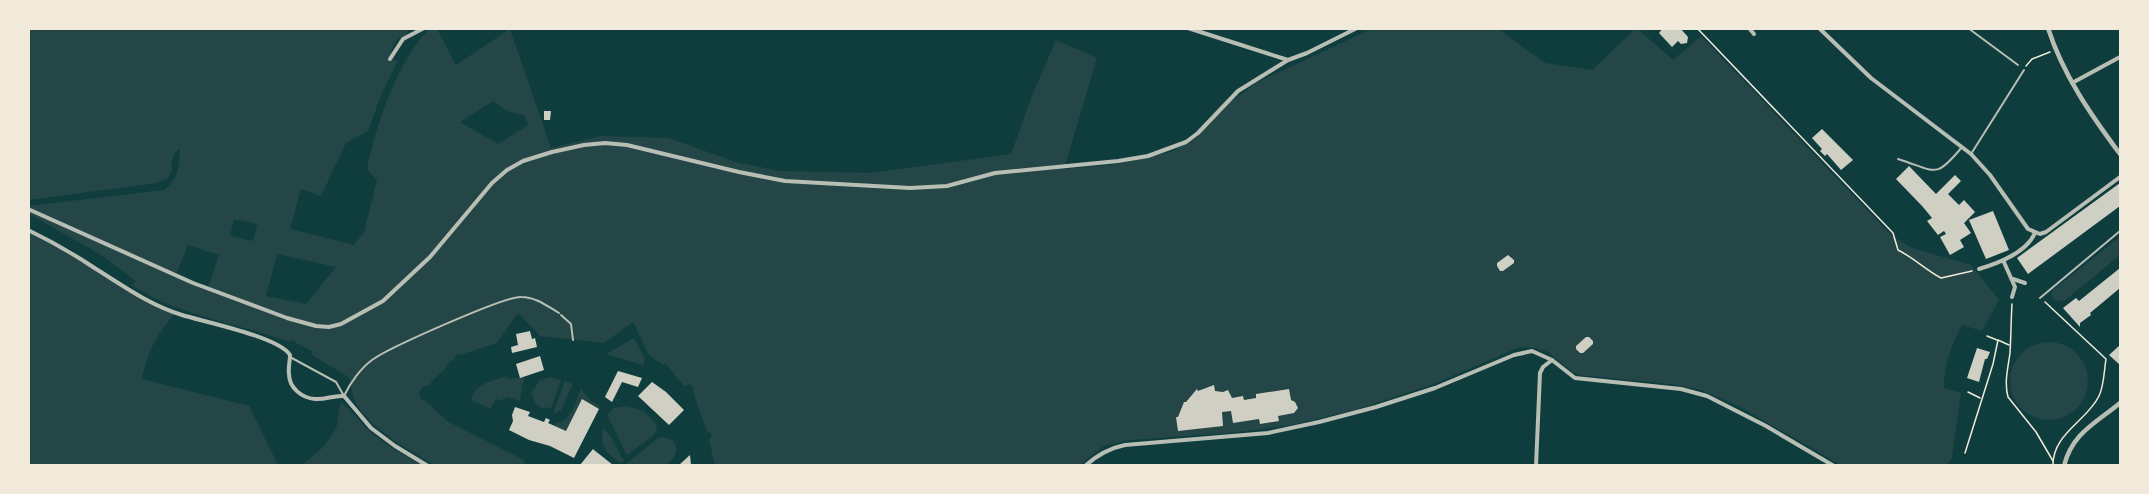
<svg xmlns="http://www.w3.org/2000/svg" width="2149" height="494" viewBox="0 0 2149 494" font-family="Raleway,sans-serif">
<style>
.green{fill:#244646;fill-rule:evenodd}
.building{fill:#cfcfc3}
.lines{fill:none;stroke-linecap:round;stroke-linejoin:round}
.path{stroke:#f1e9da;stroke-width:1.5}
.service{stroke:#b8beb3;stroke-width:2}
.minor{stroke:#b8beb3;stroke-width:4}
.tertiary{stroke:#b8beb3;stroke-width:4.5}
</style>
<rect width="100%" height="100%" fill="#0f3d3e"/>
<g class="green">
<path d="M29,29H422H408L407,34C394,40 392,45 390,59L398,61L381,95L368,131L346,143L321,196L301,189L290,229L354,245L364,232L377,180L367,169C376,124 397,62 429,29H437L456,65L510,29L551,148L601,136L668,138L739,163L781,171L870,173L1011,154L1033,93L1056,40L1097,58L1064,169L1118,164L1171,152L1195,139L1229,103L1256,83L1371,29H1498L1545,63L1592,70L1635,29H1638L1673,60L1701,36L1892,236L1912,248L1971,265L1999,300L1982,331L1962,325C1951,346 1944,364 1944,388L1961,393L1952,458L1947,465H1841L1740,407L1702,390L1670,384L1580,375L1571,371L1548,352L1536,348L1520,347L1434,384L1355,410L1287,426L1230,433L1130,440L1104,446L1080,465H715L709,440L712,434L707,431L693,392L694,388L690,384L684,386L665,363L663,365L649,355L633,322L604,343L540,336L518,313L497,343L460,355L458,353L452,361H449L450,363L446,365L447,367L432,381L430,385L422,387L419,394L421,399L427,402L447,421L524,460L525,465L436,466L399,444L373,424L358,407L353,397L350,378L312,355V351L291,340L289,342C251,328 211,321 173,306C158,301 145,293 131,285L136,281L101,255L29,214L28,206L164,190C179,178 179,166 180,148C172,154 171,161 172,171L167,179L157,183L29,200ZM493,101L507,111L524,115L528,125L498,144L460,122ZM234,219L257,224L253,241L230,236ZM188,245L219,255L207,291L175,277ZM277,254L336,267L306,304L266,296Z"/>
<path d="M28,230L66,250L113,280L175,313C155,338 149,348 142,379L249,406L278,465H29Z"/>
<path d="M2120,237V255L2064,301L2054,300L2051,295L2053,290Z"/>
<path d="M634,338L645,359L643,365L606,354Z"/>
<circle cx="2049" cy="381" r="39"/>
<path d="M507,376L508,379L524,377L520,401L507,397L500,401L496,399L490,409L472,400C472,384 495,380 507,376Z"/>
<path d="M550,377L561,380L551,409L545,407L544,409C536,406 533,401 532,392L539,381Z"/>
<path d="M565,381L573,384L561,410L553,414Z"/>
<path d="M581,389L591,401L600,406L599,409L582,399L566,431L555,426L556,423C572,421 575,402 581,389Z"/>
<path d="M342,402L370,432L395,450L422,465H301C316,455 330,443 337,425C340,417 337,409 342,402Z"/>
<path d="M627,406L644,411L657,425L656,431L653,436L627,455L607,415L614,408Z"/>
<path d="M603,428L609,434L624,461L620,463C605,451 600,448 603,428Z"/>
<path d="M664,437L674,441C679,452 675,458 666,465H625L658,438Z"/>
</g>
<g class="building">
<path d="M1663,28H1680L1688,37L1687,43L1681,44L1678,41L1672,47L1659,33Z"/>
<path d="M544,111H551L550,120H544Z"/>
<path d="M1822,129L1853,160L1841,170L1827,154L1825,156L1820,151L1822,149L1812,138Z"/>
<path d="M1909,166L1936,194L1955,175L1961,181L1948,194L1959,205L1964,200L1975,212L1964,223L1971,233L1960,240L1964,247L1950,255L1940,237L1946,234L1944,231L1938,235L1927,221L1932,218L1923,207L1896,179Z"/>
<path d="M2120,183V206L2028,274L2017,258Z"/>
<path d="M1993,211L2009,250L1986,259L1969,220Z"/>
<path d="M1508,255L1514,260V263L1503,271H1500L1497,266V263Z"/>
<path d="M2120,268V288L2090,313L2091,315L2080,323V327L2063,308L2076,298L2079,301Z"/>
<path d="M530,331L532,339L535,338L537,347L512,353L511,347L518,345L516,334Z"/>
<path d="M1586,337H1589L1593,341V344L1583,353H1580L1576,349V346Z"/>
<path d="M2120,345V365L2109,355Z"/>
<path d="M1977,348L1990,352L1987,359H1985L1979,382L1967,378Z"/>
<path d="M540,356L544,370L520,378L516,364Z"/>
<path d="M618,371L642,378L638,387L622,382L612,402L605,397Z"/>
<path d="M652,382L666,392L684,410L669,425L638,396Z"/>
<path d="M1214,385L1215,391L1223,392L1228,390L1232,398L1243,396L1244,400L1256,398V394L1289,389L1291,400L1295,402L1298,408L1294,413L1278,416L1279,421L1260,424L1259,419L1233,423L1231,411L1222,412L1223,426L1178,431L1176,417H1178L1184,402H1186L1197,389L1198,391Z"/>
<path d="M582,399L599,409L574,458L550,446L529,440L509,430L513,421L512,415L515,407L530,412L528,416L544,422L546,418L550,420L548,423L566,431Z"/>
<path d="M593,449L594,450L613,465H580Z"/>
<path d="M690,455L691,465H679Z"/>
</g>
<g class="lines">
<g class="path">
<path d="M1697,28L1893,233L1898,250C1914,258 1926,270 1941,278L1972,271"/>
<path d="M28,30L30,28"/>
<path d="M2026,66L2032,59L2050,52"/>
<path d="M2045,302L2106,359C2104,371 2104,386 2099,396C2087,421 2052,434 2053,466"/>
<path d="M2012,304C2011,320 2011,337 2010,353C2008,368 2004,382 2008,397L2036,432L2053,461"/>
<path d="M1987,336L1997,340"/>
<path d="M1968,392L1980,398"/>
<path d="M1965,453L1993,364L1998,340L2009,345"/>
</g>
<g class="service">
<path d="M1968,28L2018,65"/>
<path d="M1971,154L2024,70"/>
<path d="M1898,159C1936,171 1935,180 1962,147"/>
<path d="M2040,298L2120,231"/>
<path d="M561,315L571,324L573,340"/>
<path d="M290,357L336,382L344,396"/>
<path d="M344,396C350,383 361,368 372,360C388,348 505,296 521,297C536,297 547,306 559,313"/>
</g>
<g class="minor">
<path d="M1188,28L1288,60"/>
<path d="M1749,28L1754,34"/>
<path d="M1819,28L1871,78L1971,154L1990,175L2028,229L2040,234L2046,232L2120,177"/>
<path d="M390,59L403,39L424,28"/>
<path d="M2072,83L2120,57"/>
<path d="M28,209L193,283L287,318L316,326L329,327L341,324L383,301L430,257L492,183L507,170L523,161L552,152L584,145L605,143L627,145L739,172L785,181L910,188L947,186L995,173L1118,161L1148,156L1186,142L1198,133L1238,91L1288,60L1307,53L1357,28"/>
<path d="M28,230C51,241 72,253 93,267C122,285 149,305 182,315C205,322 279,337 290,355C290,361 288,368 289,374C289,388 302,398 315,399C325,400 334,395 344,396L371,428L395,446L428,466"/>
<path d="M2003,260L2015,287L2012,297"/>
<path d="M1979,269C1999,263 2026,253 2035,233"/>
<path d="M2013,279L2025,283"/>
<path d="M1085,466C1097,455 1110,448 1125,445L1268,433L1319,422L1376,407L1435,388L1514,355L1532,351L1552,360L1575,378L1681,389L1707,396L1766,426L1834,466"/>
<path d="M1536,466L1540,373L1543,367L1552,360"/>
</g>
<g class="tertiary">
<path d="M2048,28C2063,75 2091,115 2120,154"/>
<path d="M2064,466C2072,433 2096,423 2120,403"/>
</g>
</g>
<rect width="2149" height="494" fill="none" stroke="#f1e9da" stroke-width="60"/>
</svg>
